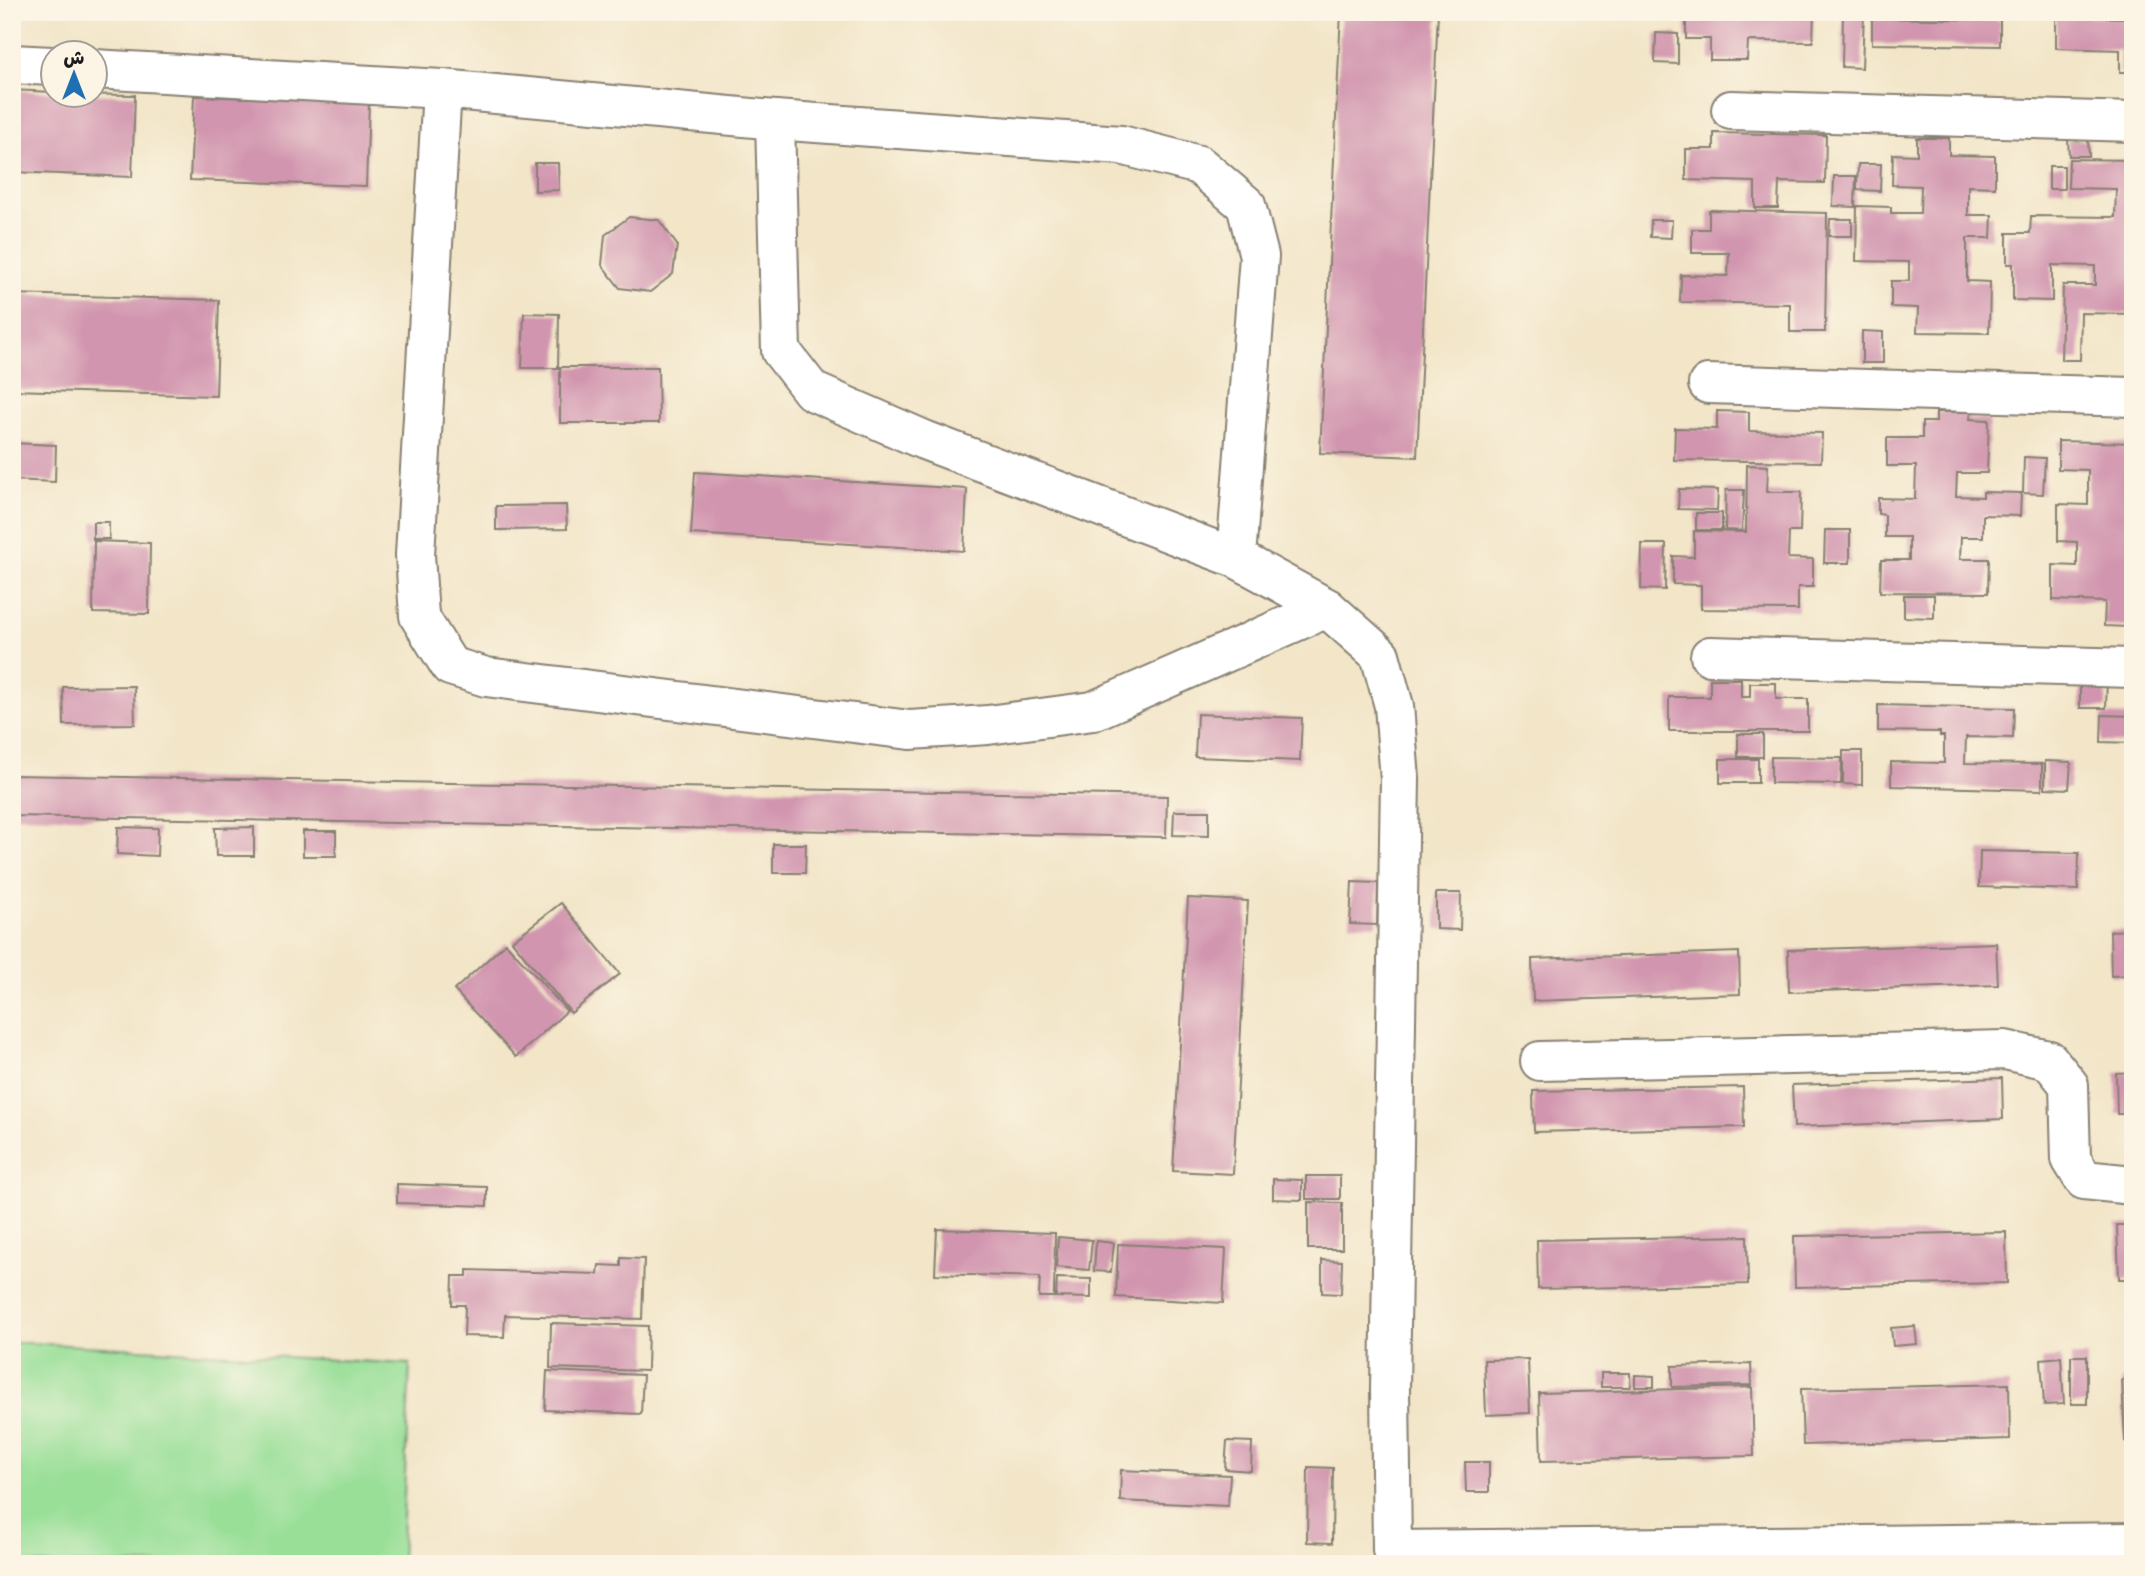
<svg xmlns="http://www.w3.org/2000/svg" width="2145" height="1576" viewBox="0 0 2145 1576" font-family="Itim,'Playpen Sans Arabic',sans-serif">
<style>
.green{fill:#99df98;stroke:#5a7e5a;stroke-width:2}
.building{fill:#d195af}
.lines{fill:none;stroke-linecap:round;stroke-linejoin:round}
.street-casing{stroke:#878072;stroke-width:42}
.street{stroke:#fff;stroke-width:38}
</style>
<rect width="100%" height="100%" fill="#fcf5e5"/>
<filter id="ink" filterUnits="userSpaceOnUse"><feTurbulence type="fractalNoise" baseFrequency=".0143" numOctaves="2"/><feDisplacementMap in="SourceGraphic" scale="14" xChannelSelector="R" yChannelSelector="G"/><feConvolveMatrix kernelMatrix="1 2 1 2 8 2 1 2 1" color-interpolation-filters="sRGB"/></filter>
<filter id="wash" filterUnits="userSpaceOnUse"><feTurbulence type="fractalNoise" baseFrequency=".00686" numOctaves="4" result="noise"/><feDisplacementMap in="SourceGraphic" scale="28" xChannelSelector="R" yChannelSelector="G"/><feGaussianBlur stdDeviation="1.57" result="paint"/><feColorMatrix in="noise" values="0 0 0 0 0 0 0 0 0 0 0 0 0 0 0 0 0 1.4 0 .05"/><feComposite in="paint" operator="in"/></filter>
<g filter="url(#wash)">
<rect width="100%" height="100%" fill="#f2e5c8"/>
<path class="green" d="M12,1342L410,1364L401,1564H12Z"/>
<g id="blocks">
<g class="building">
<path d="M1341,12H1438L1417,457L1320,453Z"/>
<path d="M1686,12H1814L1813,42L1748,41L1747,60H1710V39H1686Z"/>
<path d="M1843,12H1864L1862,68L1842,67Z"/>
<path d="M2056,17L2133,18V72H2120V50L2056,48Z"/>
<path d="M1872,18L2000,20V46L1872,44Z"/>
<path d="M1656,33L1678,34V64L1655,63Z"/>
<path d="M12,90L52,92V94L135,95L132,177L12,172Z"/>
<path d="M194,96L369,102L366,186L190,180Z"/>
<path d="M1714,133L1826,135L1825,183L1779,182L1778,208H1755V182L1686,180V149H1714Z"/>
<path d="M1917,138H1949V155L1995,156V187L1968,186V215H1992L1991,238H1967V281L1990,282L1989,333L1917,332L1918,308L1891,307V281H1909V262L1856,261L1857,206L1891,207V213H1920L1921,186L1892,185L1893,154L1917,155Z"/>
<path d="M2068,140H2088L2089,156H2069Z"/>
<path d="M2069,159L2133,160V314L2081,313L2080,360H2061L2063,285H2095V266L2052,265V301L2013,300V264H2007V233H2030L2031,216L2115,217L2116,189L2068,188Z"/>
<path d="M535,163H558L559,190L535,191Z"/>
<path d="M1858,164H1881L1880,191L1857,190Z"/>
<rect x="2049" y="166" width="15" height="23"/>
<path d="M1834,176H1856L1855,207L1833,206Z"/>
<path d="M1709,210L1827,213L1825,332H1790V304L1680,302L1681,275L1728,276L1729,253H1692V229H1709Z"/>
<path d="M629,217L659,220L677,245L673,274L650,292L620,288L602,265L605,235Z"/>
<path d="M1830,219H1852V236H1829Z"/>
<path d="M1651,220H1672L1671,238L1650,237Z"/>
<path d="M12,294L219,300L216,396L12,390Z"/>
<path d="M524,313L559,314L558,368H522Z"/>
<path d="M1862,331L1883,332V363H1862Z"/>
<path d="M560,367H658L659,423H560Z"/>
<path d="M1717,411L1749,412V431L1822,433L1821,462L1674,460L1675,428L1717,429Z"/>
<path d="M1936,412H1971L1970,419L1989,420L1987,473H1957L1956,496L1983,497V492L2021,493L2020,516L1983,515V537H1961L1960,559H1989L1988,593L1880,592L1881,560H1909V537H1885V515L1878,514V498L1915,499L1916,466H1887V438H1922V422H1936Z"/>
<path d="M2058,441L2133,443V602H2130L2129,627L2104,626L2105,602L2053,600V565L2077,566V542L2058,541V504L2088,505V470L2058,469Z"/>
<path d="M12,443L56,445L55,482L12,480Z"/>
<path d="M2024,457L2045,458L2043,494L2023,493Z"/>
<path d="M1747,465L1768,466L1767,492H1801L1800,532H1789L1788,558L1813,559V587H1798V610L1701,609V585L1673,584V556L1694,557V531L1746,532Z"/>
<path d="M695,472L967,489L964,551L691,534Z"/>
<path d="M1679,489L1718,490L1717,510L1678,509Z"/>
<path d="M1726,490H1744L1742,531L1725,530Z"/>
<path d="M566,505L567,529L496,530V506Z"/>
<rect x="1696" y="513" width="26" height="17"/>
<rect x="93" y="522" width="16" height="17"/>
<path d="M1825,530H1850V563H1824Z"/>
<path d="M94,541L150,543L149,614L93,613Z"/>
<path d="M1642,544H1666L1665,590L1641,589Z"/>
<path d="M1904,595H1934V618L1904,617Z"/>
<path d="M2080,678H2107L2106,708H2080Z"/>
<path d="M1710,679H1741V697H1750V683H1776V699H1808V731H1669V697H1710Z"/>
<path d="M134,686L135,724L64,725L63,687Z"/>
<path d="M1878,705L2014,708L2013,738L1966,737L1965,763L2042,764V790L1891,786V762L1944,763V736H1940V732L1878,731Z"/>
<path d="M1197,714L1302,718L1300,761L1195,757Z"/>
<path d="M2102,715L2133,716V743L2101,742Z"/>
<rect x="1738" y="734" width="25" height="23"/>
<path d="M1843,751H1862V785L1843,784Z"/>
<path d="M1771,757L1842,758L1841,784L1771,783Z"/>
<rect x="1720" y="759" width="38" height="24"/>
<path d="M2045,761L2071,762L2069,789L2045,788Z"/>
<path d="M12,775L1167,796L1166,837L12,816Z"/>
<path d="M1174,811H1209V836L1173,835Z"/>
<path d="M118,827L158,828L157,856L117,854Z"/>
<path d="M254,827V856H216L215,828Z"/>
<rect x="303" y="831" width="33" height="25"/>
<path d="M773,844H806L805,873H773Z"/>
<path d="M1980,851L2079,853L2078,890L1979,887Z"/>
<path d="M1352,882L1378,883L1377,925L1350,924Z"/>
<path d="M1436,893H1461L1460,930L1436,929Z"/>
<path d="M1188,898L1248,901L1233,1174L1173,1171Z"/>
<path d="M561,903L620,974L571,1013L512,941Z"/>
<path d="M2133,930V975L2111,976L2110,931Z"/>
<path d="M506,943L567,1011L516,1057L454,990Z"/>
<path d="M1996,943L1998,985L1789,992L1788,950Z"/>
<path d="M1739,952L1740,994L1533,1001L1532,959Z"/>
<path d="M2133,1072V1114H2117L2116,1073Z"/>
<path d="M2002,1078L2003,1119L1794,1127L1792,1085Z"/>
<path d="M1743,1087L1744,1127L1534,1132L1533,1091Z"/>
<rect x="1306" y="1176" width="34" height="23"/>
<path d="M1273,1179L1302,1180V1200L1273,1199Z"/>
<path d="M397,1184L487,1187V1206L397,1203Z"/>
<path d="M1308,1202L1342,1203V1249H1308Z"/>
<path d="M2117,1225H2133V1279H2119Z"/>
<path d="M937,1229L1055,1233L1054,1297H1039L1040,1277L935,1274Z"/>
<path d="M2006,1232L2007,1283L1795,1287L1794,1236Z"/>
<path d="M1747,1236L1748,1284L1538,1289L1537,1240Z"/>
<path d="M1058,1237L1092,1240L1089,1270L1056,1267Z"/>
<path d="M1096,1241L1114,1243L1111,1272L1094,1271Z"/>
<path d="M1118,1244L1226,1249L1223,1303L1116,1297Z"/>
<path d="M621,1258L644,1259L642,1319L505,1315L504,1337L464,1336L465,1305H452L453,1276H467V1270L598,1274L599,1265L621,1266Z"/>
<path d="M1322,1260L1342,1261L1341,1294L1322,1293Z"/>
<path d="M1057,1278L1091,1279V1298L1056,1297Z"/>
<path d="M551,1323L648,1326L647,1371L550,1368Z"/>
<path d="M1915,1326L1917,1344L1893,1346L1891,1328Z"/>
<rect x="2071" y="1356" width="16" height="48"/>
<path d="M2061,1357L2064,1404L2044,1405L2041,1359Z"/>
<path d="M1528,1359L1530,1413L1486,1415L1484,1360Z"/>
<path d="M1751,1364L1752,1385L1672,1387V1366Z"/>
<path d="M547,1371L643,1375L641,1414L545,1410Z"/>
<rect x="1601" y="1373" width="29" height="14"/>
<path d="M1635,1375L1654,1376V1387H1635Z"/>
<path d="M2133,1379V1440L2125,1441L2122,1380Z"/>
<path d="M2009,1384L2010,1439L1803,1445L1801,1389Z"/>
<path d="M1752,1387L1754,1456L1541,1461L1539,1393Z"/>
<path d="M1227,1441L1252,1442L1251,1471L1225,1469Z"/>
<path d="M1465,1462H1489V1492H1466Z"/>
<path d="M1308,1467L1333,1468L1332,1543L1307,1542Z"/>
<path d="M1121,1470L1230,1475L1228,1506L1120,1501Z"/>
</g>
</g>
</g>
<g filter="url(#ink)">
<use href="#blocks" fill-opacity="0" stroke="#878072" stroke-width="2"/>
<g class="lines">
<defs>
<g id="street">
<path d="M12,64L52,66"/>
<path d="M94,69L442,89L775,120L1121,145L1199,165L1246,205L1259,256L1236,558"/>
<path d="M442,89L415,555L419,616L450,666L486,677L910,730L988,725L1093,711L1327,608"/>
<path d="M1731,110L2133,122"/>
<path d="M775,120L781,351L812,391L924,440L1236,558L1327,608L1380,655L1394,706L1400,779L1390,1389L1392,1550L2133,1542"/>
<path d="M1708,384L2133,397"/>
<path d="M1710,656L2133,668"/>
<path d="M1540,1061L2005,1050L2049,1060L2069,1085L2071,1159L2084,1180L2133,1185"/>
</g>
</defs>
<use href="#street" class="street-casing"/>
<use href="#street" class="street"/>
</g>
</g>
<rect width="2145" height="1576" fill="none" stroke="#fcf5e5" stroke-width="42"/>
<g transform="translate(74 74)"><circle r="33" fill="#fcf5e5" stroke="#a29e95" stroke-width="2"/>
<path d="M0-5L12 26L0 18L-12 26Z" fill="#1f6fb2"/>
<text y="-10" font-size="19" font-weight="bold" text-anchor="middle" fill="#1c1c1c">ش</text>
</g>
</svg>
